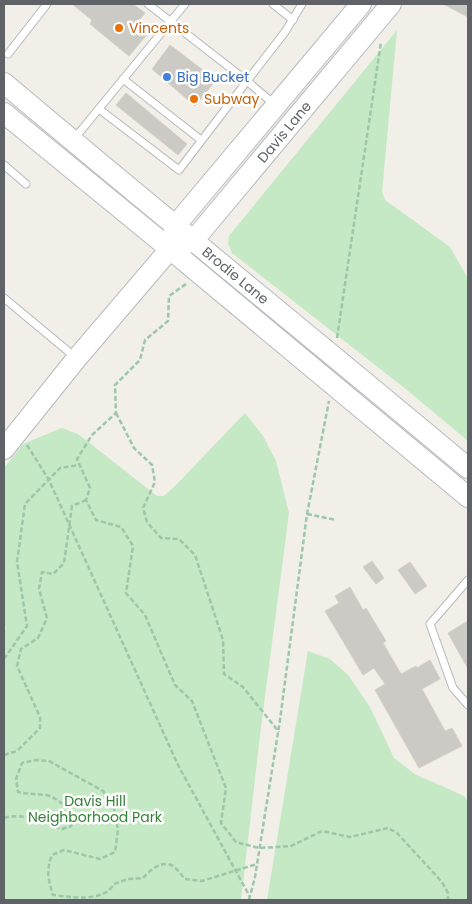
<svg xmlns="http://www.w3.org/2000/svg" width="472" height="904" viewBox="0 0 472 904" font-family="Poppins,sans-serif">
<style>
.green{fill:#c5e8c5}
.building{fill:#cccac5;stroke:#d6d1c6}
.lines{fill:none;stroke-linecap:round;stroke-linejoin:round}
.lane-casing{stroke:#b5b8bc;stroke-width:9}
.secondary-casing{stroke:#b6babf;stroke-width:22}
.path{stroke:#9cc7a9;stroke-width:2.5;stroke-dasharray:5 2.5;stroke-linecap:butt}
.lane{stroke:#fff;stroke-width:7}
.secondary{stroke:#fff;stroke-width:20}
.food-dot{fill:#e8710a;stroke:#fff;stroke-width:2}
.shop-dot{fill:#3f7fe0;stroke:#fff;stroke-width:2}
.labels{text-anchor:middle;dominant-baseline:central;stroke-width:5;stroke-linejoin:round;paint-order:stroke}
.food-label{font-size:14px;fill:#c56008;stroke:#fff;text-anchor:start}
.shop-label{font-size:14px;fill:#366cbe;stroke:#fff;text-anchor:start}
.street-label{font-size:14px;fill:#5f6368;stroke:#fff}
.park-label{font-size:14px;fill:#348238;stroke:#fff}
</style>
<rect width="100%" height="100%" fill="#f1efe8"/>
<g class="green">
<path d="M397,30L382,192L385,200L450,247L467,277L468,441L407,390L232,253L228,243L229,236Z"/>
<path d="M245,413L263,436L276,461L289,513L261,727L241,900H4V631L6,628L4,622V468L23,444L62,428L78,434L157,496H164L177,484Z"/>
<path d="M308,651L330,659L348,675L370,707L394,758L416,775L440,785L464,796L468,801V900H267Z"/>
</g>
<g class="building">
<path d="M72,4H133L145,13L137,23L149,32L129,56L90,24L92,20Z"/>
<path d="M443,4H468V17Z"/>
<path d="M170,45L216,80L195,106L152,69Z"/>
<path d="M126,93L187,144L178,155L116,105Z"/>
<path d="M372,561L384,578L376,584L363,567Z"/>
<path d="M410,562L427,586L415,594L398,570Z"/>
<path d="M350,587L363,610L366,608L386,641L383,643L401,674L416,666L417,668L430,660L440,679L422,689L445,731L452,728L462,746L419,768L375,690L385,684L374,668L363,675L325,611L339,603L335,596Z"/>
<path d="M468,621V669L448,633Z"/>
</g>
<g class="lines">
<defs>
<g id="lane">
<path d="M273,4L293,20"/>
<path d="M8,54L47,4"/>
<path d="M123,79L201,140"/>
<path d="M275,105L247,81L285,32L302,4"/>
<path d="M99,109L179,170L247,81L148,4"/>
<path d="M74,139L185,4"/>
<path d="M4,165L26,184"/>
<path d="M4,298L75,357"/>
<path d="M468,580L430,624L453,688L468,705"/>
</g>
<g id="secondary">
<path id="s1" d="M4,83C158,213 314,339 468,468"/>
<path d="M4,113L170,249L468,497"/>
<path id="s2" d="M182,245L193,241L391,4"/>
<path d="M4,449L77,358L170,249L175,226L361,4"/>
</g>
</defs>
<use href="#lane" class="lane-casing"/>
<use href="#secondary" class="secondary-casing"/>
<g class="path">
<path d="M186,284L169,296L168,321L145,340L140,360L115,385L116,413L92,435L77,459L90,488L86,500L96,520L121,527L133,546L126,593L145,615L175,685L192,701L226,788L221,823L236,842L259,848L291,846L322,831L350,837L388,828L397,833L442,882L448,893V900"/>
<path d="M337,338L381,42"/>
<path d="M116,413L134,448L152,465L155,482L143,508L147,522L161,538L179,539L195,555L223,640L224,674L243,687L279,732"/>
<path d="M27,445L49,480L178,765L250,897"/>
<path d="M307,514L336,520"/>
<path d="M4,659L27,626L17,562L25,504L60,468L79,465"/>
<path d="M4,755L17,751L40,728V717L17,666L21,649L38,638L47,618L39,589L42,572L53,574L64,563L72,506L86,500"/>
<path d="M4,818C24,812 43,822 62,829L71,826L75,815C68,808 56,797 46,795C36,794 27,794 18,792L16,779L22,763L36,760L49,761L103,791L114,809L118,830L115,852L100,859L64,850L52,855C46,870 48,880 53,895C72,897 103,903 114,884L128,879L143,878C149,871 160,861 171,865C176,867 181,875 185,879L202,881L257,864"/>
<path d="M249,900L255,877L280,720L307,514L329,401"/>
</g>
<use href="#lane" class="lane"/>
<use href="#secondary" class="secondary"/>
</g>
<g class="food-dot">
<circle cx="119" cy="28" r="5"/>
<circle cx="194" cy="99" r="5"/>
</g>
<circle class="shop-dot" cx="167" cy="77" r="5"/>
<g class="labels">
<g class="food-label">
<text x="129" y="28">Vincents</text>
<text x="204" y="99">Subway</text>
</g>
<g class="shop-label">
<text x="177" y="77">Big Bucket</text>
</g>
<g class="street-label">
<text stroke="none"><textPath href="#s2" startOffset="154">Davis Lane</textPath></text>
<text stroke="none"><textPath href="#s1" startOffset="301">Brodie Lane</textPath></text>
</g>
<g class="park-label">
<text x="95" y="801">Davis Hill<tspan x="95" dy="16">Neighborhood Park</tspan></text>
</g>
</g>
<rect width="472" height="904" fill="none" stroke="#5f6368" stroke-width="10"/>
</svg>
